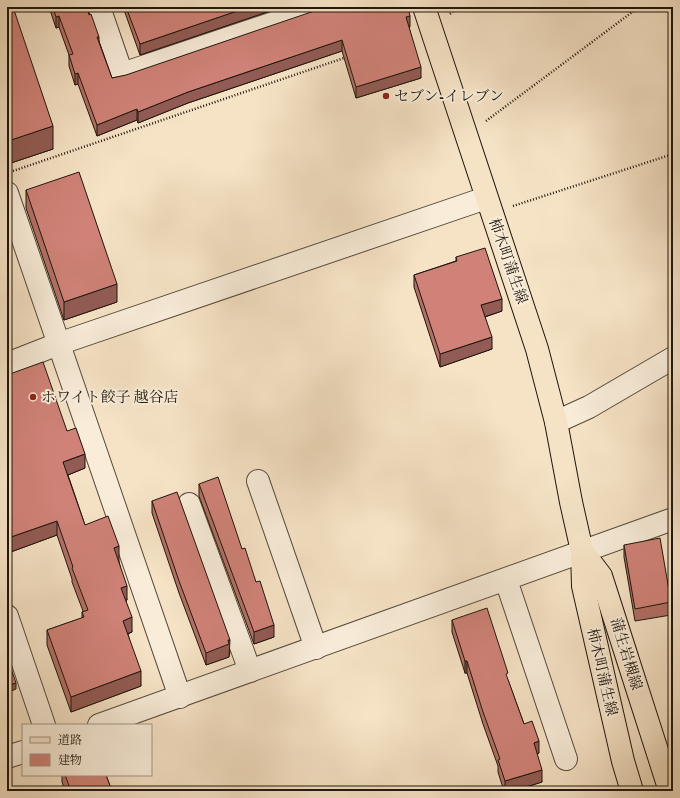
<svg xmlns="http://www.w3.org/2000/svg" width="680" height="798" viewBox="0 0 680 798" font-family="'IM FELL DW Pica','Noto Serif JP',serif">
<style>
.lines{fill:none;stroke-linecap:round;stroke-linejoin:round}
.minor-casing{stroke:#55493b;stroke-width:24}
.major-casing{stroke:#1f160d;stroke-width:24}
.path{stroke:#1f160d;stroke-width:2.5;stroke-dasharray:1 2;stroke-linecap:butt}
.minor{stroke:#f9edda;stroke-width:22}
.major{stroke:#f6e3c6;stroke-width:22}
.wall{fill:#b37067;stroke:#1f160d}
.shaded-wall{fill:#925b54;stroke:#1f160d}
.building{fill:#d08278;stroke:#1f160d}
.poi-dot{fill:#8f2418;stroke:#f9edda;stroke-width:1.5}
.labels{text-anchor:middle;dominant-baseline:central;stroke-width:4;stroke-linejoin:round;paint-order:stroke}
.poi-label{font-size:15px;fill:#1f160d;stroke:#f9edda;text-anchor:start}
.street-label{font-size:15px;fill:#1f160d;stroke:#f9edda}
</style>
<rect width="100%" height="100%" fill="#f6e3c6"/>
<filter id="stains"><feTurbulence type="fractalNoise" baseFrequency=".005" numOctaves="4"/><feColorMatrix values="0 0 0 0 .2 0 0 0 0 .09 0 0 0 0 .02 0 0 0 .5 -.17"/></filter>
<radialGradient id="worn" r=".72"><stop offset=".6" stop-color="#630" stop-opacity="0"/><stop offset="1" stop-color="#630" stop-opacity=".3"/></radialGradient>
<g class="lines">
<defs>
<g id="minor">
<path d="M99,7L122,74L321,7"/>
<path d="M7,193L180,697"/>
<path d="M7,364L58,344L486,198"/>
<path d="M556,422L589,407L673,358"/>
<path d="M258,481L316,648"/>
<path d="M189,504L250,671"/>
<path d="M506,580L566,759"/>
<path d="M7,616L44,725"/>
<path d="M99,725L673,519"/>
<path d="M7,757L23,752"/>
</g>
<g id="major">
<path d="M424,7L537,349L556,422L571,502L582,551L601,576L670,791"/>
<path d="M582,551L583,586L623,761L632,791"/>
</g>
</defs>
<use href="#minor" class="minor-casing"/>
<use href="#major" class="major-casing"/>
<g class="path">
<path d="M450,14L457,7"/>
<path d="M486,121L639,7"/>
<path d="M13,171L347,57"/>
<path d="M513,206L673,154"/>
</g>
<use href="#minor" class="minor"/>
<use href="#major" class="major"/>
</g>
<g class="wall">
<path d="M7,7L53,149L8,164L7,162Z"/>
<path d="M49,7H87L112,78L410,27H409L421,78L356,98L342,51L188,103L138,123L137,120L97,136L78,84L75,85L69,66V55L59,27L56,28Z"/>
<path d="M123,7H282L140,55Z"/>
<path d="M26,190L117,302L64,320L26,208Z"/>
<path d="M456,257L502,311L485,317L492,349L440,367L414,287V275L456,261Z"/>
<path d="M7,375L67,431L85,468L68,475L85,525L119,561L127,600L126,601L132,632L128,634L141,686L71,712L47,645V630L82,618V612L83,611L72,582V579L57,535L8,553L7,551Z"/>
<path d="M199,484L242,549L274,637L254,644L199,496Z"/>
<path d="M152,501L230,652L229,657L206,665L179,593L152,513Z"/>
<path d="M624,545L671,602V615L635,621L624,557Z"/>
<path d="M452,620L508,680L524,724L539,753L537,754L542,782L513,791H504L498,772V766L483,724L467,673H465L452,632Z"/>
<path d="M62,775H106L112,791H65L62,782Z"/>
</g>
<g class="shaded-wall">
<path d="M249,7H282L140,55V44Z"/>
<path d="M59,16V27L56,28V17Z"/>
<path d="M410,16V27L406,28V17Z"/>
<path d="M97,37H99V48Z"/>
<path d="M342,40V51L188,103L138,123V112L188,92Z"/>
<path d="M421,67V78L356,98V87Z"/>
<path d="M78,73V84L75,85V74Z"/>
<path d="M137,109V120L97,136V125Z"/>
<path d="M53,126V149L8,164V141Z"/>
<path d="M117,284V302L64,320V302Z"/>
<path d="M502,299V311L481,318V305Z"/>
<path d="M492,337V349L440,367V354Z"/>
<path d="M85,454V468L63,477V462Z"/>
<path d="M57,521V535L8,553V538Z"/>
<path d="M119,546V561L114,563V548Z"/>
<path d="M127,586V600L121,602V588Z"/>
<path d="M132,617V632L123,635V621Z"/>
<path d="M274,625V637L254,644V632Z"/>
<path d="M228,640H230L229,657L206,665V653Z"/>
<rect x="465" y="661" width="2" height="12"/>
<path d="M141,671V686L71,712V697Z"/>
<path d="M16,683V689L7,693V686Z"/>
<path d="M539,741V753L534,755V743Z"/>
<path d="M542,770V782L513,791H505V781Z"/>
</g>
<g class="building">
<path d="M7,7H13L53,126L8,141L7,139Z"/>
<path d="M53,7H87L89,15L91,14L99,37H97L112,78L126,75L326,7H408L410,16L406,17L421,67L356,87L342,40L188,92L138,112L137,109L97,125L78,73L75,74L69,55L73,54L59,16L56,17Z"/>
<path d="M126,7H249L140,44Z"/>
<path d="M79,172L117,284L64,302L26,190Z"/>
<path d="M485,248L502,299L481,305L492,337L440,354L414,275L457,261L456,257Z"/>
<path d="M43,362L67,431L76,428L85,454L63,462L85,525L108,516L119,546L114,548L127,586L121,588L132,617L123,621L141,671L71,697L47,630L84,617L82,612L88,610L72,568L73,567L57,521L8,538L7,536V375Z"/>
<path d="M218,477L242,549L245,548L256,582L260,581L274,625L254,632L199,484Z"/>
<path d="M177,492L230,640H228L229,644L206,653L179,581L152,501Z"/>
<path d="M660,538L671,602L635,609L624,545Z"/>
<path d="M487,608L508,673L506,674L524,724L532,721L539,741L534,743L542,770L505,781L498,760L500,759L483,712L467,661H465L452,620Z"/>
<path d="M7,657L16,683L7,686Z"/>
<path d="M65,775H106L112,791H71Z"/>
</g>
<g class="poi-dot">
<circle cx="386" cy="96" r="4"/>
<circle cx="33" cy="397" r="4"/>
</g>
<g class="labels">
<g class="poi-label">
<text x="394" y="96">セブン-イレブン</text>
<text x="41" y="397">ホワイト餃子 越谷店</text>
</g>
<g class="street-label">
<text transform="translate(508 261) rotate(71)">柿木町蒲生線</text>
<text transform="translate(626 654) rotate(73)">蒲生岩槻線</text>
<text transform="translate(602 672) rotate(77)">柿木町蒲生線</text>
</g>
</g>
<rect width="680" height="798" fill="none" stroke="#f6e3c6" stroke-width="24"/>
<rect x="8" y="8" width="664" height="782" fill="none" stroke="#1f160d" stroke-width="2"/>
<rect x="12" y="12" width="656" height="774" fill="none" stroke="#1f160d"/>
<rect x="22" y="724" width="130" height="52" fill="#f9edda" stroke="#a29788"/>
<rect x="30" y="737" width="20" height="6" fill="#f6e3c6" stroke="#a29788"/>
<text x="58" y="744" font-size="12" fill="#1f160d">道路</text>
<rect x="30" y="754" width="20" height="12" fill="#d08278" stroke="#a29788"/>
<text x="58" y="764" font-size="12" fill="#1f160d">建物</text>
<rect width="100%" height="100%" filter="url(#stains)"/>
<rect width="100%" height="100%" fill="url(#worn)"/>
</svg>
